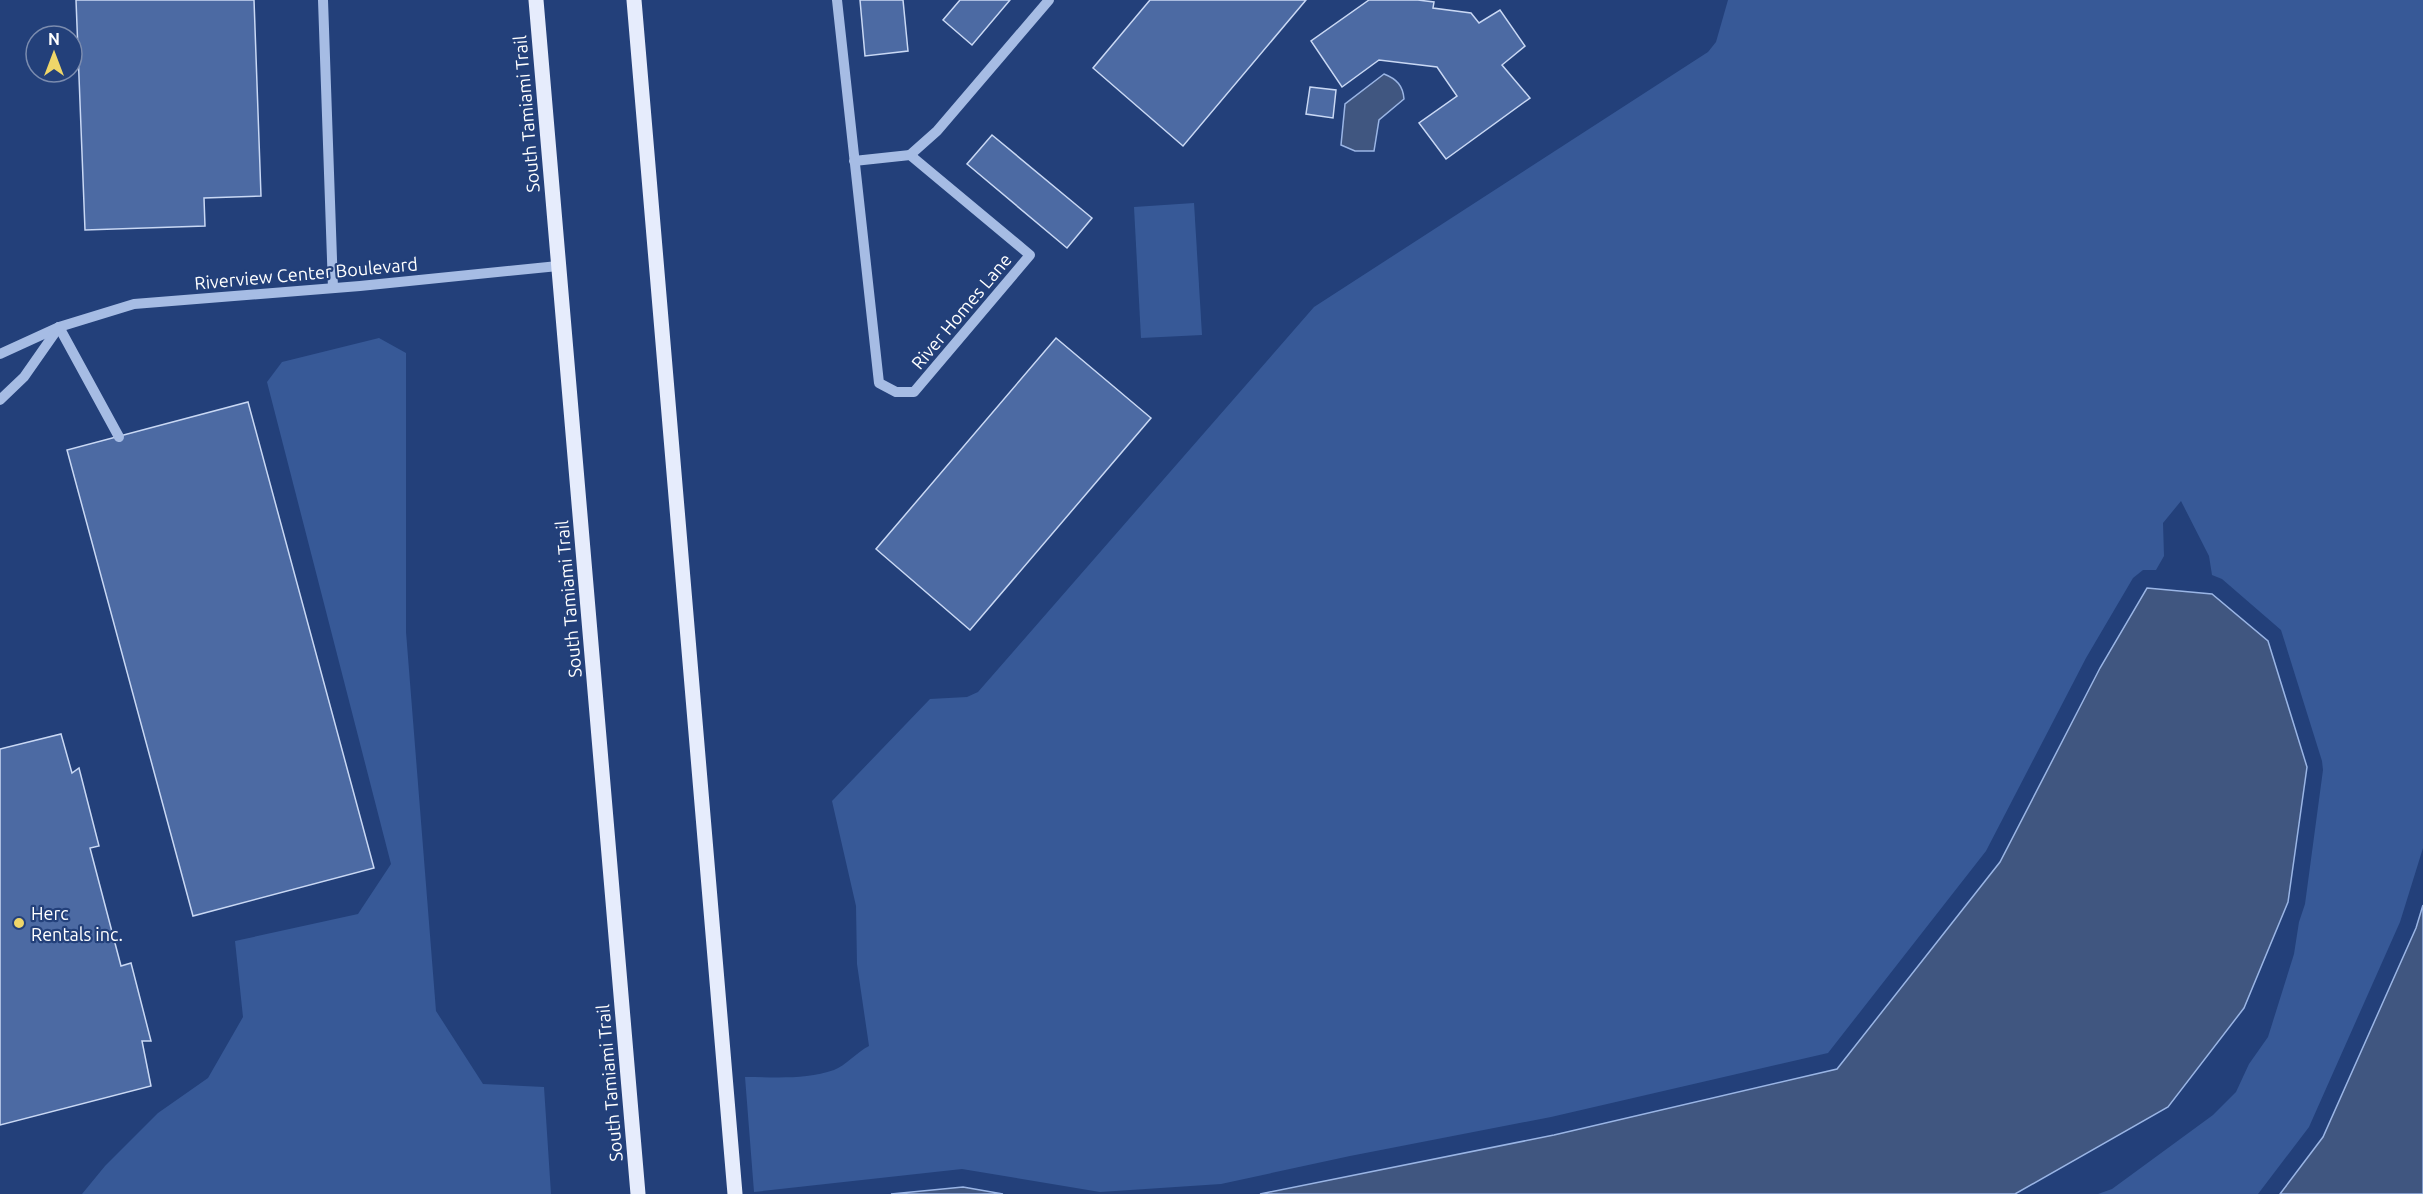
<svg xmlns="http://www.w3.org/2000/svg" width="2423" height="1194" viewBox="0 0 2423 1194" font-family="Ubuntu,sans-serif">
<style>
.green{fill:#375997}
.water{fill:#405680;stroke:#9ab5e5;stroke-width:1.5}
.building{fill:#4c6aa3;stroke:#c9d8f4;stroke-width:1.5}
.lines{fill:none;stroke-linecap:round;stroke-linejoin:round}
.minor{stroke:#a6bce4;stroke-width:10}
.major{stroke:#e6ecfc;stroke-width:15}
.poi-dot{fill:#efd669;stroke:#23407a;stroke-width:2}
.labels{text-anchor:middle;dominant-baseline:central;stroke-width:4.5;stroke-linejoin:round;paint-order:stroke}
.street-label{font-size:18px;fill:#fff;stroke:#23407a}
.poi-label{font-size:18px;fill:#fff;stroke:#23407a;text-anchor:start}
</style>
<rect width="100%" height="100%" fill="#23407a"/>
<g class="green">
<path d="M1728,0H2423V848L2400,922L2309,1127L2258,1194H2098L2112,1189L2213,1115L2236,1092L2249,1064L2268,1037L2294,954L2299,922L2305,904L2323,770L2322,761L2281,630L2222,579L2212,575L2209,556L2181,501L2163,523L2164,556L2156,570H2143L2133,578L2086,658L1986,851L1828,1053L1551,1117L1350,1156L1221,1184L1100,1192L962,1169L754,1192L745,1077C774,1077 806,1080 834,1070C845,1066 857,1052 869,1046L857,964L856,906L832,801L930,699L967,697L978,692L1314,307L1708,52L1716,42Z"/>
<path d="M1194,203L1202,335L1141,338L1134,207Z"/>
<path d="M379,338L406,353V632L436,1011L483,1084L544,1087L551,1194H82L105,1166L158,1113L208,1078L243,1017L235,941L358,914L391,864L267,382L282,362Z"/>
</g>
<g class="water">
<path d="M1384,74C1397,79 1403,86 1404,99L1379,120L1374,151H1355L1341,145L1345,104Z"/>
<path d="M2147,588L2212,594L2268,641L2307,767L2288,902L2244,1008L2168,1107L2015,1194H1260L1554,1135L1837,1069L2000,862L2100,668Z"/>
<path d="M2423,905V1194H2280L2323,1137L2416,928Z"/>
<path d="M963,1187L1003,1194H891Z"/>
</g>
<g class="building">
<path d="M76,0H254L261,196L204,198L205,226L85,230Z"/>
<path d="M860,0H903L908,51L865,56Z"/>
<path d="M960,0H1010L972,45L943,20Z"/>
<path d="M1150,0H1306L1183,146L1093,68Z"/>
<path d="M1369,0H1418L1434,2L1433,8L1471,13L1479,23L1500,10L1525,46L1502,65L1530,98L1446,159L1419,123L1457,96L1437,67L1379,60L1342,87L1311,41Z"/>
<path d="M1310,87L1336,90L1333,118L1306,114Z"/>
<path d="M992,135L1092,218L1067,248L967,164Z"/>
<path d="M1056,338L1151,418L970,630L876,549Z"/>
<path d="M248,402L374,868L193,916L67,450Z"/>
<path d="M61,734L72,773L79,768L99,846L90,848L121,966L131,963L151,1041H142L151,1086L0,1125V749Z"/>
</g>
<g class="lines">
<g class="minor">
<path d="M323,0L333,288"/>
<path d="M837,0L879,383L896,392H914L1030,255L910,155L854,161"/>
<path d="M910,155L937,131L1049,0"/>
<path d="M59,327L119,437"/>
<path d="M0,354L59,327L134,304L360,286L558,266"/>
<path d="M0,400L24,377L59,327"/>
</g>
<g class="major">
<path d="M536,0L638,1194"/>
<path d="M634,0L735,1194"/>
</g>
</g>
<circle class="poi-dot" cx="19" cy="923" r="6"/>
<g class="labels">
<g class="street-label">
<text transform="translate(526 114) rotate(-95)">South Tamiami Trail</text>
<text transform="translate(306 273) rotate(-5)">Riverview Center Boulevard</text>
<text transform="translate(961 311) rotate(-50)">River Homes Lane</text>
<text transform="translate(568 599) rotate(-95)">South Tamiami Trail</text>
<text transform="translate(609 1083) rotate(-95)">South Tamiami Trail</text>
</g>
<g class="poi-label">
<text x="31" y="913">Herc<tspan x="31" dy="21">Rentals inc.</tspan></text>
</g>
</g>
<g transform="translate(54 54)"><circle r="28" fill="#23407a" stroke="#7b8caf" stroke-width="1.5"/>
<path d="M0-4.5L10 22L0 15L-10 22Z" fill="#efd669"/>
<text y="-9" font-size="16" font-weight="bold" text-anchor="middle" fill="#ffffff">N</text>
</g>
</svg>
